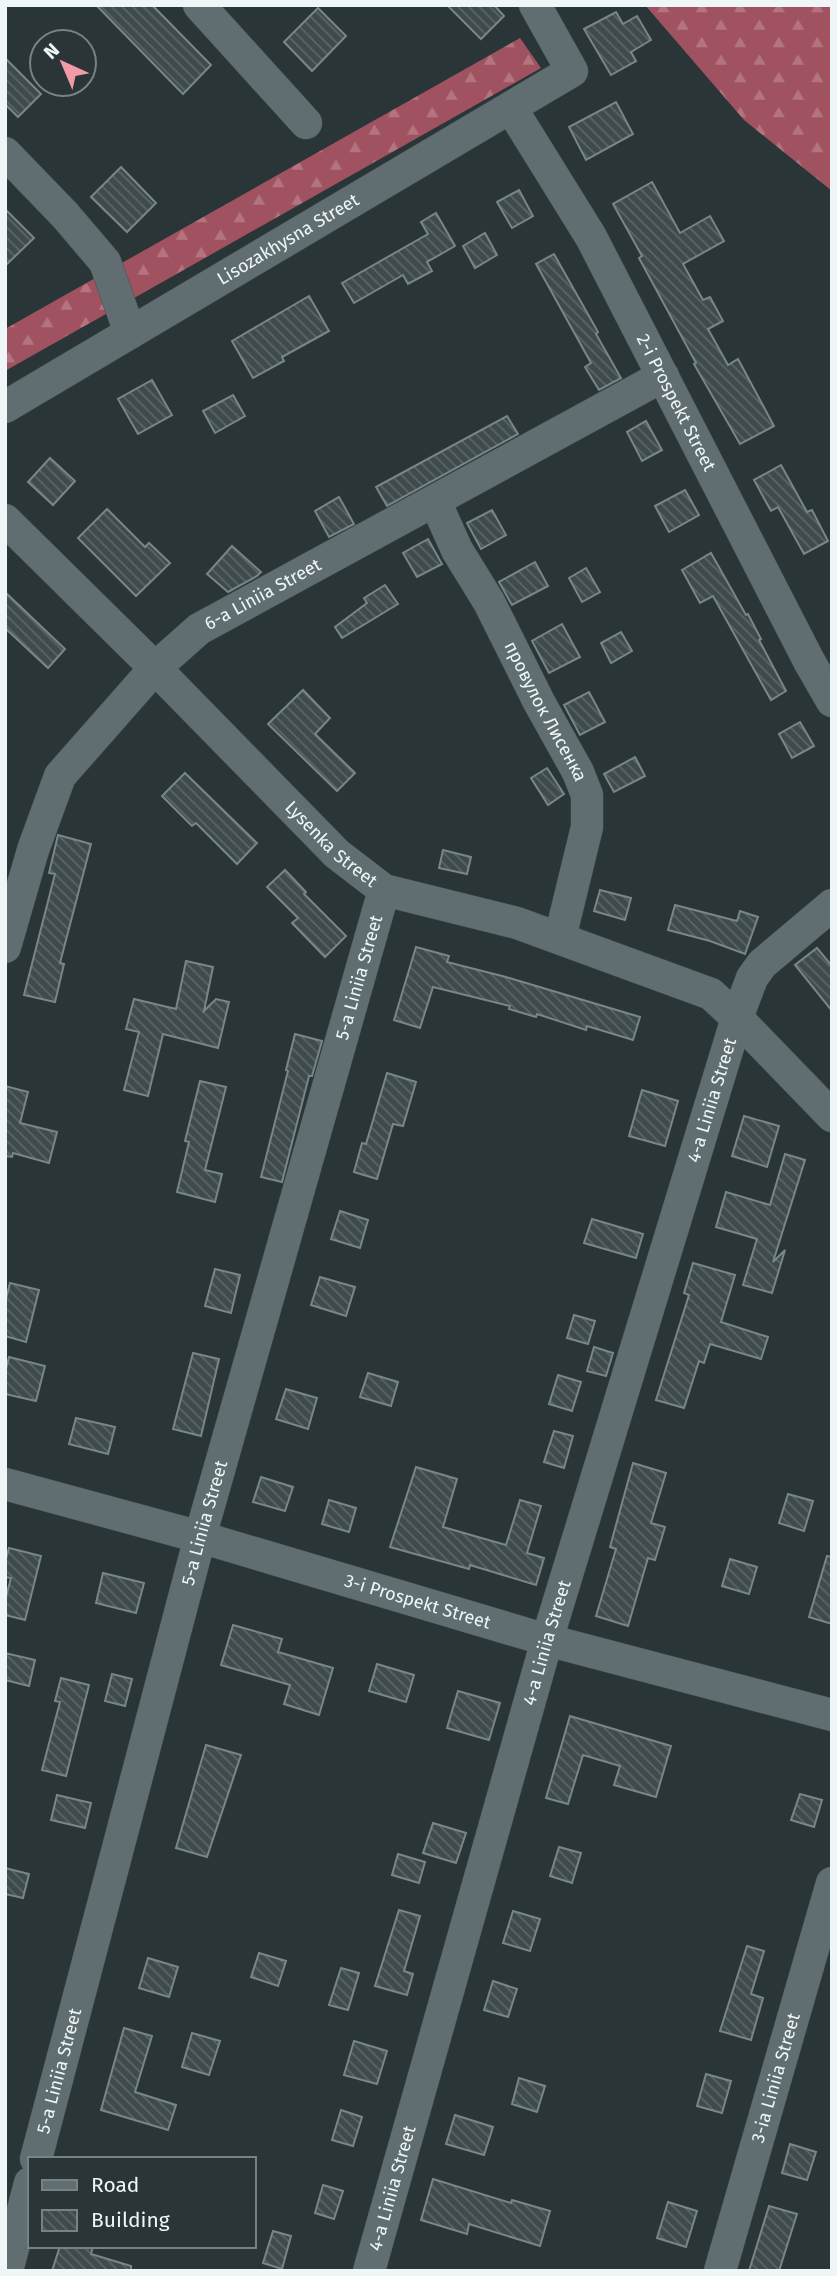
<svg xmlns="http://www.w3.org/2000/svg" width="837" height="2276" viewBox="0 0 837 2276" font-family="'Fira Sans',sans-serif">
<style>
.forest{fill:url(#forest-firs)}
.building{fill:url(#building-back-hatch);stroke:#798689;stroke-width:2}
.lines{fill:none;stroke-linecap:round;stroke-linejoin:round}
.minor-casing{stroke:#475052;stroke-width:33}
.minor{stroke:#616e71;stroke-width:32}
.labels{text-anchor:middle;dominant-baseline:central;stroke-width:6;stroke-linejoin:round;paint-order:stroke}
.street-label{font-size:18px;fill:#eff6f7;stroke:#293537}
</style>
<defs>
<pattern id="forest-firs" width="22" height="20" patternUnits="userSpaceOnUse" patternTransform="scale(1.75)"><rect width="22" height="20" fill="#a15260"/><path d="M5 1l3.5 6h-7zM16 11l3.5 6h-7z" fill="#b3747f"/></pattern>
<pattern id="building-back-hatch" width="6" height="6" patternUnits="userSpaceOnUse" patternTransform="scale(1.75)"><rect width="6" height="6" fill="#3e4a4c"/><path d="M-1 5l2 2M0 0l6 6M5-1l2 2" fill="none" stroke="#5a6567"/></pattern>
</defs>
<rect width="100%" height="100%" fill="#293537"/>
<g class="forest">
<path d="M645,5H832V191L744,120Z"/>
<path d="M520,38L541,68L5,371V329Z"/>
</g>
<g class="building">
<path d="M96,5H152L211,65L183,94Z"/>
<path d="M447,5H494L504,16L481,39Z"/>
<path d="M318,8L346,36L312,71L284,42Z"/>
<path d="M616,12L623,24L637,16L651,40L631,52L636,61L611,75L584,29Z"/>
<path d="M5,58L41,94L18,117L5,104Z"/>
<path d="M616,102L633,134L586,160L569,127Z"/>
<path d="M121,167L156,203L127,232L91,197Z"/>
<path d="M652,182L680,233L710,216L724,241L683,264L703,300L710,297L723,321L708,329L728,365L738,359L774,426L740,444L694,364L696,363L639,258L642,256L613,204Z"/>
<path d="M519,190L533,216L512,228L497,202Z"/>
<path d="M5,209L34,238L5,266Z"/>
<path d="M436,213L455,246L427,262L432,271L408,284L403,275L354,303L342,283L428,234L421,222Z"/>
<path d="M485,233L497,255L475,268L463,246Z"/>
<path d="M554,254L598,332L596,334L621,378L599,390L585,367L591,363L536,264Z"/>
<path d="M309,296L329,331L282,357L284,361L253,378L232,341Z"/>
<path d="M152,380L172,415L138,434L118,399Z"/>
<path d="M233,395L245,416L215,433L203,411Z"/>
<path d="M507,416L518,434L387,506L376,487Z"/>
<path d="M646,421L662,450L642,461L627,432Z"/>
<path d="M50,458L75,481L53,505L28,482Z"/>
<path d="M781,465L807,512L812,510L828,541L804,554L778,507L771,511L754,480Z"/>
<path d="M685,490L699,515L669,532L655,506Z"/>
<path d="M339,497L354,524L329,537L315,511Z"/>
<path d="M107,509L145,547L149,543L170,563L136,596L78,538Z"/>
<path d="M492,510L506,535L481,549L467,523Z"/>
<path d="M428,539L442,564L417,577L403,553Z"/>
<path d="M232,546L261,572L257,576L228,592L207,574Z"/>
<path d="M711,553L746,615L748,614L761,639L759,640L786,691L771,700L713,596L700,603L682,570Z"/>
<path d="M535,562L548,586L512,605L499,582Z"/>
<path d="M586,568L600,592L582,602L569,578Z"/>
<path d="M385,585L398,604L342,638L335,627L367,603L364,598Z"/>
<path d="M5,592L65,649L48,668L5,628Z"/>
<path d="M562,624L580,657L549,673L532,641Z"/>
<path d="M621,632L632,651L611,663L601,643Z"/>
<path d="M303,690L330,718L315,734L355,773L337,791L268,724Z"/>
<path d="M589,692L605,722L580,735L564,705Z"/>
<path d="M800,722L814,746L792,758L779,734Z"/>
<path d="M635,757L645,776L614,792L604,774Z"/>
<path d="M547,768L564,794L548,805L531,778Z"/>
<path d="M185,773L257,843L237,864L196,823L192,826L162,796Z"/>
<path d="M58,835L91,844L60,963L64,964L55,1002L24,995L55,874L49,873Z"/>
<path d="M443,850L471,857L467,874L439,868Z"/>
<path d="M285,870L306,892L304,894L346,936L325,957L292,923L298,918L267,887Z"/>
<path d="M600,890L631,898L625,920L594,911Z"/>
<path d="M675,905L737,921L740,911L758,917L745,954L710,941L668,930Z"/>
<path d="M416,947L449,956L447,962L506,977L640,1017L633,1040L587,1026L586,1030L537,1014L536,1017L509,1009L510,1006L433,987L420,1028L394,1020Z"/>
<path d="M817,948L832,966V1011L795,965Z"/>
<path d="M186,961L213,967L204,1011L216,999L229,1002L218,1048L163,1034L148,1096L124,1090L139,1032L126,1029L134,999L176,1009Z"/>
<path d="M295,1034L322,1041L312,1076H309L282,1182L261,1177L288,1071L286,1070Z"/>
<path d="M387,1073L416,1082L403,1126L393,1124L377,1179L354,1172L362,1143L366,1144Z"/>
<path d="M200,1081L226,1087L205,1170L222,1174L215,1202L177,1192L189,1142L185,1141Z"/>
<path d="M5,1086L28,1092L20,1123L57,1132L49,1163L13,1153L12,1157L5,1156Z"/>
<path d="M642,1090L678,1101L665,1146L629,1136Z"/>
<path d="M744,1116L779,1126L767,1167L732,1156Z"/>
<path d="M785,1154L805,1160L773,1262L785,1250L772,1293L743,1285L757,1239L716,1227L726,1192L770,1205Z"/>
<path d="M340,1211L368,1220L360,1248L331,1239Z"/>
<path d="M592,1219L643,1234L636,1258L584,1243Z"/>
<path d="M693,1263L735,1275L721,1322L768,1337L761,1359L710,1344L704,1363L699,1361L684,1408L656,1400L689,1295L684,1293Z"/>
<path d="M215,1269L240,1275L231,1313L205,1306Z"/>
<path d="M320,1277L355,1287L346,1316L311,1305Z"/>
<path d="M10,1283L39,1290L26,1342L5,1336V1303Z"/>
<path d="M574,1315L595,1321L588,1344L567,1338Z"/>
<path d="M594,1347L613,1353L606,1376L587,1371Z"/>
<path d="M193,1353L219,1359L201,1436L173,1429Z"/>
<path d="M9,1357L45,1366L36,1401L5,1394V1373Z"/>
<path d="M368,1373L398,1382L391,1406L360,1397Z"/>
<path d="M558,1375L581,1382L572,1411L549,1404Z"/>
<path d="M286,1389L317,1398L308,1429L276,1419Z"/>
<path d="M76,1418L115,1427L108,1454L69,1444Z"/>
<path d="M554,1431L573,1436L564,1468L544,1462Z"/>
<path d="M633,1463L666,1473L651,1523L665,1527L655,1560L648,1558L628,1626L596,1616L616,1549L610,1547Z"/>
<path d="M416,1467L457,1479L443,1527L506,1545L520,1500L541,1506L527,1553L544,1558L536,1585L470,1565L469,1569L390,1547Z"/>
<path d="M261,1477L293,1487L285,1511L253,1502Z"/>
<path d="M788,1494L813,1501L804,1531L779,1523Z"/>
<path d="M329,1500L356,1508L349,1532L322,1524Z"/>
<path d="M9,1548L41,1556L25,1620L5,1615V1601L11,1578L5,1577V1562Z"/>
<path d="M827,1556L832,1557V1624L809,1617Z"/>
<path d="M730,1559L757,1567L749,1594L722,1586Z"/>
<path d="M103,1573L144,1583L136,1613L96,1603Z"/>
<path d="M233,1625L282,1639L278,1652L333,1668L319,1715L284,1704L290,1685L221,1665Z"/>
<path d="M5,1653L35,1660L29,1686L5,1680Z"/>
<path d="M377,1664L414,1675L406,1702L369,1691Z"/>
<path d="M112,1674L132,1679L125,1706L105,1701Z"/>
<path d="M61,1678L89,1685L66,1776L42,1770L60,1702L55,1701Z"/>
<path d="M458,1691L500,1703L489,1740L447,1728Z"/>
<path d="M570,1716L671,1746L656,1797L614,1785L620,1766L583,1755L568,1804L546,1798Z"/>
<path d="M206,1745L241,1755L207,1857L176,1848Z"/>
<path d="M800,1794L822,1800L814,1827L791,1820Z"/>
<path d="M57,1795L91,1803L85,1828L51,1820Z"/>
<path d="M433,1823L466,1833L456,1863L423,1853Z"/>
<path d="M559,1847L581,1853L572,1883L550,1876Z"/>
<path d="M398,1854L425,1862L419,1883L392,1875Z"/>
<path d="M5,1868L29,1874L23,1898L5,1894Z"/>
<path d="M399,1910L420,1916L404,1971L413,1974L407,1995L375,1986Z"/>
<path d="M513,1911L540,1919L530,1951L503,1943Z"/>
<path d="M747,1946L764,1951L751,1994L763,1998L751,2040L720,2031Z"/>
<path d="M259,1953L286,1961L278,1986L251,1977Z"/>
<path d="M148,1958L178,1967L169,1997L139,1988Z"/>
<path d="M341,1968L359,1973L348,2010L329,2005Z"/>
<path d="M493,1981L517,1989L508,2017L484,2010Z"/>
<path d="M124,2028L152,2036L135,2092L176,2105L168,2130L101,2110Z"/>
<path d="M192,2033L220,2041L209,2075L182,2067Z"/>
<path d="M354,2041L387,2051L377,2084L344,2075Z"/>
<path d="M706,2074L731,2081L722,2113L697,2106Z"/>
<path d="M519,2078L545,2086L537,2112L512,2104Z"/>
<path d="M341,2110L362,2117L353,2146L332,2140Z"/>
<path d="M455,2115L493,2127L484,2155L446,2144Z"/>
<path d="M790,2144L816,2152L807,2180L782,2173Z"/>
<path d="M433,2179L511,2203L512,2200L550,2211L540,2246L469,2224L467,2234L421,2220Z"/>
<path d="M323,2185L343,2191L334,2219L315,2213Z"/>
<path d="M668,2202L697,2211L686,2247L657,2238Z"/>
<path d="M769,2206L797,2214L779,2271H749Z"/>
<path d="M273,2231L291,2236L282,2269L263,2263Z"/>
<path d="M60,2246H93L91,2254L131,2266V2271H52Z"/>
</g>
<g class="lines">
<defs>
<g id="minor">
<path d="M199,5L306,123"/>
<path id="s1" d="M511,108L591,237L809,661L832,701"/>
<path d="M5,153L65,215L105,262L130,333"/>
<path id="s2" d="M5,407L572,71L535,5"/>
<path id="s3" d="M435,501L457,550L489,602L539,702L578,772L587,795V827L560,938"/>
<path id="s4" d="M5,520L155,668L337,854L384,890L517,923L711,994L737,1018L832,1116"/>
<path id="s5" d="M5,947L33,850L60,776L155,668L199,629L663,376"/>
<path id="s6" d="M5,1484L200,1537L547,1640L832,1715"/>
<path id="s7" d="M36,2159L200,1537L384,890"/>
<path d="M7,2271L30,2183"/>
<path id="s8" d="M369,2271L547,1640L737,1018L752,978L762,964L832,905"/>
<path id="s9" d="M720,2271L832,1883"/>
</g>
</defs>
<use href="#minor" class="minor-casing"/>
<use href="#minor" class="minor"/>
</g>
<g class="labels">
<g class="street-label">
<text stroke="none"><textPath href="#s2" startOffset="329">Lisozakhysna Street</textPath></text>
<text stroke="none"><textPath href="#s1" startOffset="338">2-i Prospekt Street</textPath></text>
<text stroke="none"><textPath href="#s5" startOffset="455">6-a Liniia Street</textPath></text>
<text stroke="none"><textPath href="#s3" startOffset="238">провулок Лисенка</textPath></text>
<text stroke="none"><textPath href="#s4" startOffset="460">Lysenka Street</textPath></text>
<text stroke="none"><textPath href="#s7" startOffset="1225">5-a Liniia Street</textPath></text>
<text stroke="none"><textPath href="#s8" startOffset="1220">4-a Liniia Street</textPath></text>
<text stroke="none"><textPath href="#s7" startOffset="658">5-a Liniia Street</textPath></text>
<text stroke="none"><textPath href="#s6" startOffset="429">3-i Prospekt Street</textPath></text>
<text stroke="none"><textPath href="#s8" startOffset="653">4-a Liniia Street</textPath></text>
<text stroke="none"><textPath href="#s7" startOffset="91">5-a Liniia Street</textPath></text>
<text stroke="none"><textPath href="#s9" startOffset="201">3-ia Liniia Street</textPath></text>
<text stroke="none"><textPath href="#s8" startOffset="86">4-a Liniia Street</textPath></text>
</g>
</g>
<rect width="837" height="2276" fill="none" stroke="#eff6f7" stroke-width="14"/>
<rect x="28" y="2157" width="228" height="91" fill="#293537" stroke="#788284" stroke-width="2"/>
<rect x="42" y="2180" width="35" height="10" fill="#616e71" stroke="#788284" stroke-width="2"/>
<text x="91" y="2192" font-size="21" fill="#eff6f7">Road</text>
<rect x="42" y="2210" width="35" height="21" fill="url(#building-back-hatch)" stroke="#788284" stroke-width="2"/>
<text x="91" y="2227" font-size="21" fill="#eff6f7">Building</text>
<g transform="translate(63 63) rotate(316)"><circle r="33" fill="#293537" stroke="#788284" stroke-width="2"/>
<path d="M0-5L12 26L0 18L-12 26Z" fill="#f39aa8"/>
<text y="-10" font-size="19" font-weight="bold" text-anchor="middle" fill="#eff6f7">N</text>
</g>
</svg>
